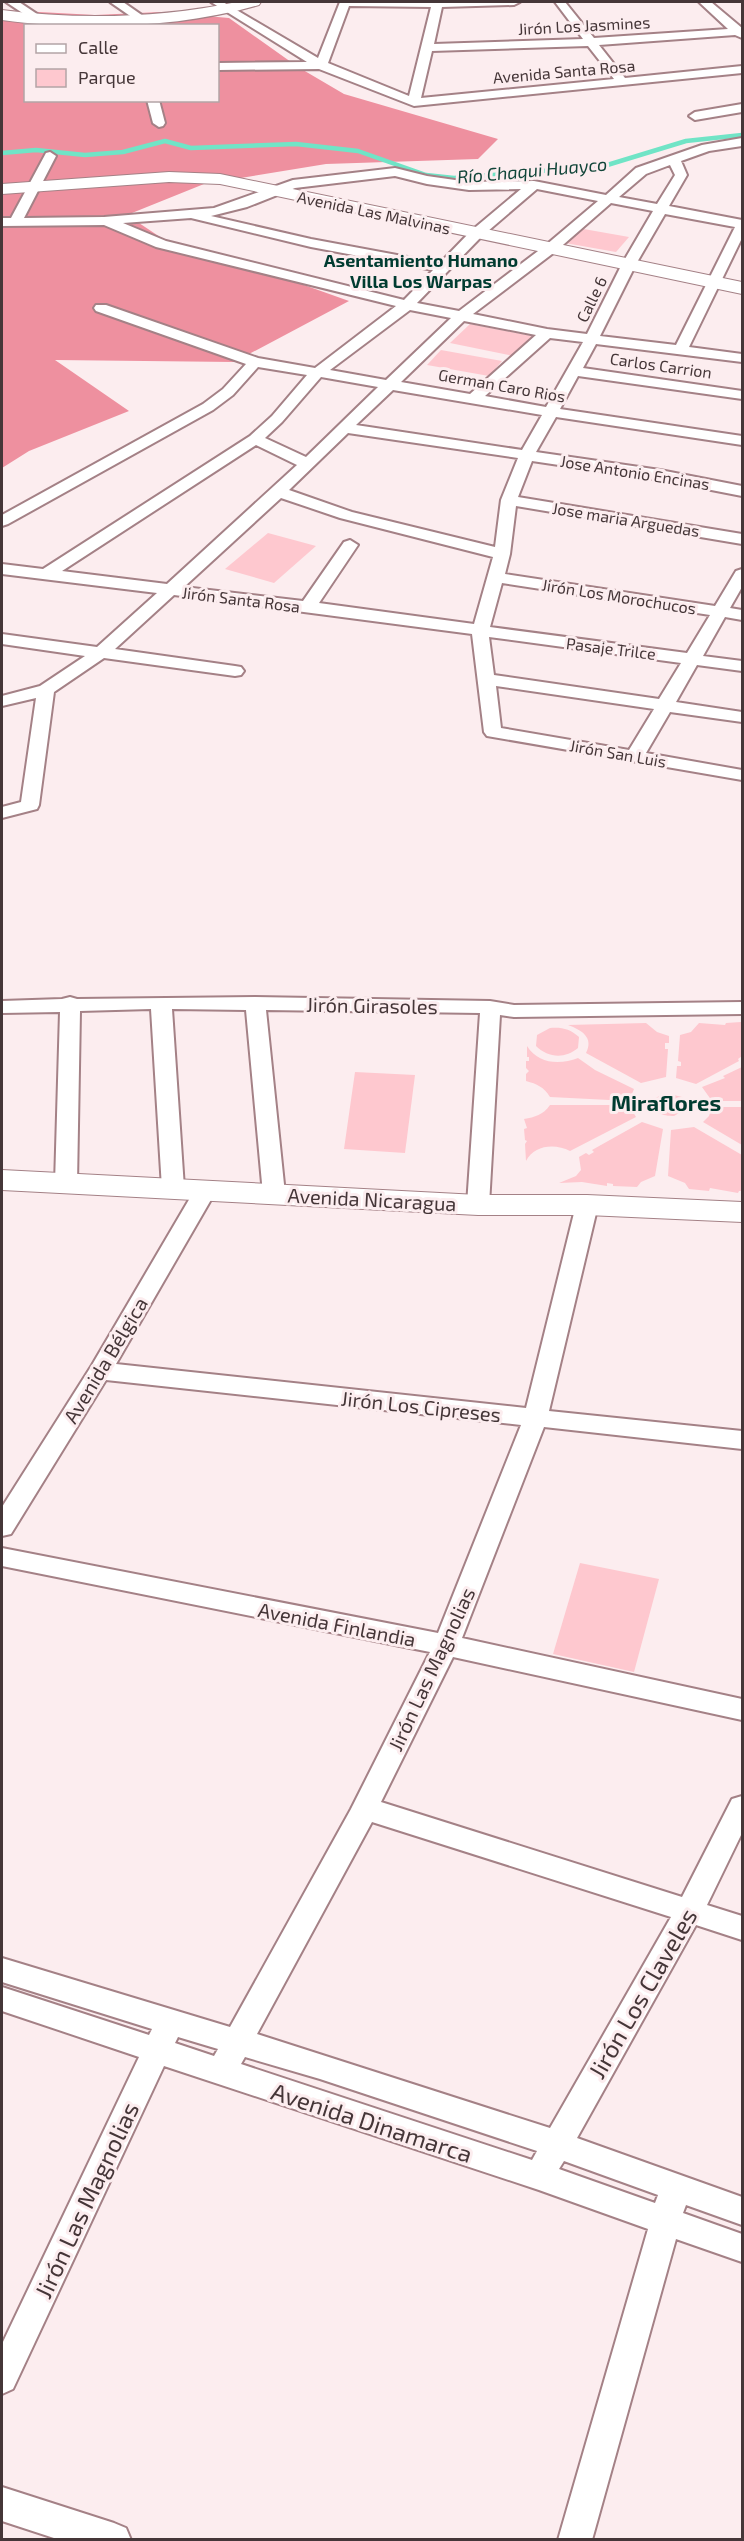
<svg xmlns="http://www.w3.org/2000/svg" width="744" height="2541" viewBox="0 0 744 2541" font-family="'Exo 2',sans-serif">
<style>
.green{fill:#fec8cf}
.forest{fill:#ee909f;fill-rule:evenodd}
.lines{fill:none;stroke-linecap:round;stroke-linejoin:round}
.stream{stroke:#70e4c6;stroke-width:4.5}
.street-casing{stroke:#a48186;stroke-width:4}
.secondary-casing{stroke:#a48186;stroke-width:2}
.street{fill:#fff;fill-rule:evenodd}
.secondary{fill:#fff;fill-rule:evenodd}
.labels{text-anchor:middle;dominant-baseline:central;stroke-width:6;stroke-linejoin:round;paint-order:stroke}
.far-street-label{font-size:16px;fill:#453638;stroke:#fcedef}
.far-water-label{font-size:18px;font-style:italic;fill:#114539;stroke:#fcedef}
.far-neighbourhood-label{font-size:18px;font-weight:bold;fill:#013c31;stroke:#fcedef}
.street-label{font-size:20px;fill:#453638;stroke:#fcedef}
.quarter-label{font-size:22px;font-weight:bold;fill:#013c31;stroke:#fcedef}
.near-street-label{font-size:24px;fill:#453638;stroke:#fcedef}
</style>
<rect width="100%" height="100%" fill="#fcedef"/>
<g class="green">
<path d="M578,228L629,237L616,252L565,243Z"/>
<path d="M470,324L537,337L518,357L450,343Z"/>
<path d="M441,350L502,361L489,376L427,365Z"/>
<path d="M268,533L316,546L274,583L225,569Z"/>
<path d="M741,1022L742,1056L738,1059L739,1061L696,1084L676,1078L677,1066H681V1062L678,1061L680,1035L691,1032L699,1023L725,1025L726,1023Z"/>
<path d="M646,1023L657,1032L669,1036V1043H665V1049H668L666,1077L641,1083L586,1053C594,1038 582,1030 568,1025Z"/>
<path d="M550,1028C562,1027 570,1029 579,1037L578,1048C565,1059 548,1058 536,1046L537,1035Z"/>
<path d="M527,1046C538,1064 560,1065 578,1058L595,1070L634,1089L629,1101L550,1097C544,1087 537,1084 526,1081V1074L529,1071L526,1068V1061H529V1057H527Z"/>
<path d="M742,1067V1101H712L702,1087L725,1078L723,1076Z"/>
<path d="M355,1072L415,1075L405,1153L344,1149Z"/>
<path d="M665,1093L682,1097L688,1104L687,1108L674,1116C663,1116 651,1113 652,1100Z"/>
<path d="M550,1105H629L636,1117L570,1151C555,1143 534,1145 526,1161L525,1144L527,1141L525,1140L524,1129L527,1128L524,1119C535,1117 543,1115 550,1105Z"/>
<path d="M712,1107H742V1145L703,1122L709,1116Z"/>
<path d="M642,1122L663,1129L655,1176L641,1182L637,1187L613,1186V1184L607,1183V1186L582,1182L559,1183L576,1176L581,1170L579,1157L586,1153L589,1155L594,1152L592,1150Z"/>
<path d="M694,1127L742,1155V1191H739L738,1193L710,1188L709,1191L689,1189L685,1183L668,1176L671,1130Z"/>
<path d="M580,1563L659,1579L634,1672L553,1654Z"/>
</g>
<path class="forest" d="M2,10L95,15L160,12L229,18L298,67L344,94L498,139L478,159L326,164L204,184L127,215L172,245L259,269L349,301L234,362L55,360L129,411L29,451L2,468ZM26,26H218V100H26Z"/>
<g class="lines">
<path class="stream" d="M2,153L36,150L85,155L123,152L165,141L191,148L296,144L358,151L426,175L454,178L604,166L686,141L742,135"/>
<defs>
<g id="street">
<path d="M6,2H19L46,20L40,23L36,22Z"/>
<path d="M110,2H123L146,18L144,20H136Z"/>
<path d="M211,2H223L318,58L340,2H520L514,5L442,7L434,44L583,39L555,2H565L594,38L728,29L699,2H711L742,28V38L735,35L599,45L625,78L742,66V73L414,106L319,69L218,70V63L307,62ZM349,6L431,7L409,96L328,63ZM588,46L614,79L421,98L432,51Z"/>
<path d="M147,100H159L165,123L163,126L159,127L153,123Z"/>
<path d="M742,104V112L695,120L689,116L695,112Z"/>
<path d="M742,138V146L709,151L681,161L687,175L669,206L742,220V238L689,347L742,354V362L596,344L583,368L742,391V399L578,376L560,409L742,436V445L556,417L536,452L660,470L742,486V496L660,480L532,461L518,497L742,534V544L516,506L510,554L505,574L715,606L736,571L742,569V587L730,608L742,610V620L725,617L703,656L742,661V671L697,665L676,702L742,712V722L670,712L646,753L742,770V780L487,736L484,732L472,634L174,595L115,649L235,666L241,667L244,671L241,675L235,676L104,658L54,692L39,805L37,809L2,818V807L21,802L36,698L2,706V696L40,686L85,656L2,644V634L97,647L157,593L2,574V564L43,569L250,436L272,416L307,375L258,367L233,395L213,410L8,524L2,526V515L203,404L223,389L246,364L96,311L94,308L96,305H106L258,358L315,368L396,306L156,247L104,225L2,226V218H11L46,153L50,152L56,156L24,218L104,217L214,208L293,180L395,168L427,176L469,182L534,181L606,195L636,168L702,145ZM670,165L675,175L657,204L619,197L646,174ZM395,176L427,184L469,190L521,189L471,231L440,263L311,239L211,216L247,207L295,188ZM537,189L598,201L546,245L459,311L417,303L481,237ZM611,203L653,211L622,264L587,334L547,329L473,314L556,251ZM665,214L735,227L676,345L600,336L636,264ZM191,218L311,247L433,270L404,300L166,241L123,223ZM410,310L451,318L386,380L330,370ZM464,321L536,335L470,394L401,382ZM550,338L583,342L546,407L485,396ZM321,377L378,387L306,457L265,438L282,422ZM393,390L542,415L522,450L356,425ZM348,433L518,458L501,500L495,547L352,512L289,490ZM256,445L297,465L167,584L62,571ZM281,498L340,518L493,557L474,624L319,603L358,545L350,540L344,542L303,601L184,587ZM502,583L710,615L687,653L490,627ZM489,637L681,663L659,699L494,675ZM496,686L654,709L629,750L501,728Z"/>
<path d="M70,997L77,999L255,997L490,1001L514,1005L742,1002V1014L514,1017L500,1015L489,1205L486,1210L478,1212L470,1210L467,1205L480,1013L266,1010L285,1194L282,1199L274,1201L266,1199L263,1194L246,1010L172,1009L184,1188L181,1193L173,1195L165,1193L162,1188L151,1009L80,1011L77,1184L74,1189L66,1191L58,1189L55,1184L60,1012L2,1013V1001L62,999Z"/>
<path d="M205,1184L213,1186L216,1191L116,1364L526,1408L576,1205L579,1200L587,1198L595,1200L598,1205L549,1411L742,1431V1449L544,1427L462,1638L742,1699V1720L453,1657L381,1802L682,1897L732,1799L742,1796V1833L707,1905L742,1916V1940L696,1925L577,2138L742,2197V2225L686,2205L683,2213L742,2234V2262L676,2239L592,2540H558L648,2229L539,2190L164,2066L13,2389L2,2394V2344L139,2057L2,2011V1987L149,2035L152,2029L2,1982V1958L230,2027L351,1809L430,1652L2,1566V1548L438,1633L521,1425L106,1380L11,1534L2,1536V1507L92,1365L197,1186ZM372,1822L671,1917L550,2128L257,2034ZM178,2037L218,2049L214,2056L175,2043ZM245,2057L320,2079L537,2151L532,2160L241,2064ZM564,2161L658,2195L655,2203L559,2169Z"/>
<path d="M2,2487L114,2523L126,2528L131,2540H60L2,2521Z"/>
</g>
<g id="secondary">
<path d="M237,2H261L259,5C180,28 83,31 2,20V10C78,20 161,18 237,2Z"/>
<path d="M169,172L220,174L742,282V294L220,184L169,182L2,194V184Z"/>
<path d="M2,1170L478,1195H587L742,1202V1222L587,1215H478L2,1190Z"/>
</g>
</defs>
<use href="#street" class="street-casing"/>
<use href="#secondary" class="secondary-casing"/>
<use href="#street" class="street"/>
<use href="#secondary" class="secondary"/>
</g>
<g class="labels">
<g class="far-street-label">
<text transform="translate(584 25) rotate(-3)">Jirón Los Jasmines</text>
<text transform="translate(564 71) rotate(-5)">Avenida Santa Rosa</text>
<text transform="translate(374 212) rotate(12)">Avenida Las Malvinas</text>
<text transform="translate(591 299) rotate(-64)">Calle 6</text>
<text transform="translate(661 365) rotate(8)">Carlos Carrion</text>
<text transform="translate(502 385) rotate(10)">German Caro Rios</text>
<text transform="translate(635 472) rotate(9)">Jose Antonio Encinas</text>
<text transform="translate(626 519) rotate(9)">Jose maria Arguedas</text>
<text transform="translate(619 596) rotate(9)">Jirón Los Morochucos</text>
<text transform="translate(241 599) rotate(7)">Jirón Santa Rosa</text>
<text transform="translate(611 648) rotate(7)">Pasaje Trilce</text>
<text transform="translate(618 753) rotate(10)">Jirón San Luis</text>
</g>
<g class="far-water-label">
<text transform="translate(532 170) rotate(-5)">Río Chaqui Huayco</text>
</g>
<g class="far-neighbourhood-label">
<text x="421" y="260">Asentamiento Humano<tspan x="421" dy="21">Villa Los Warpas</tspan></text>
</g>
<g class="street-label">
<text transform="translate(372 1005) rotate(1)">Jirón Girasoles</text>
<text transform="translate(372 1199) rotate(3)">Avenida Nicaragua</text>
<text transform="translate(105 1360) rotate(-59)">Avenida Bélgica</text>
<text transform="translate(421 1406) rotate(6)">Jirón Los Cipreses</text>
<text transform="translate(337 1624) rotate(11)">Avenida Finlandia</text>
<text transform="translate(431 1669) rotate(-65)">Jirón Las Magnolias</text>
</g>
<g class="quarter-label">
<text x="666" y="1102">Miraflores</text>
</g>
<g class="near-street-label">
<text transform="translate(642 1993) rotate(-60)">Jirón Los Claveles</text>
<text transform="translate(372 2122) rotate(18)">Avenida Dinamarca</text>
<text transform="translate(86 2200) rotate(-65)">Jirón Las Magnolias</text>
</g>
</g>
<rect width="744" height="2541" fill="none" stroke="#453638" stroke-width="6"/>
<rect x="24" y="24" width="195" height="78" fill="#fcedef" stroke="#b3a4a6" stroke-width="1.5"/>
<rect x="36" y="44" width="30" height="9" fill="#ffffff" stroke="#b3a4a6" stroke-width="1.5"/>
<text x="78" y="54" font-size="18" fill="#453638">Calle</text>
<rect x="36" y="69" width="30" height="18" fill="#fec8cf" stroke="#b3a4a6" stroke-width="1.5"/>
<text x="78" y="84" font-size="18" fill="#453638">Parque</text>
</svg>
